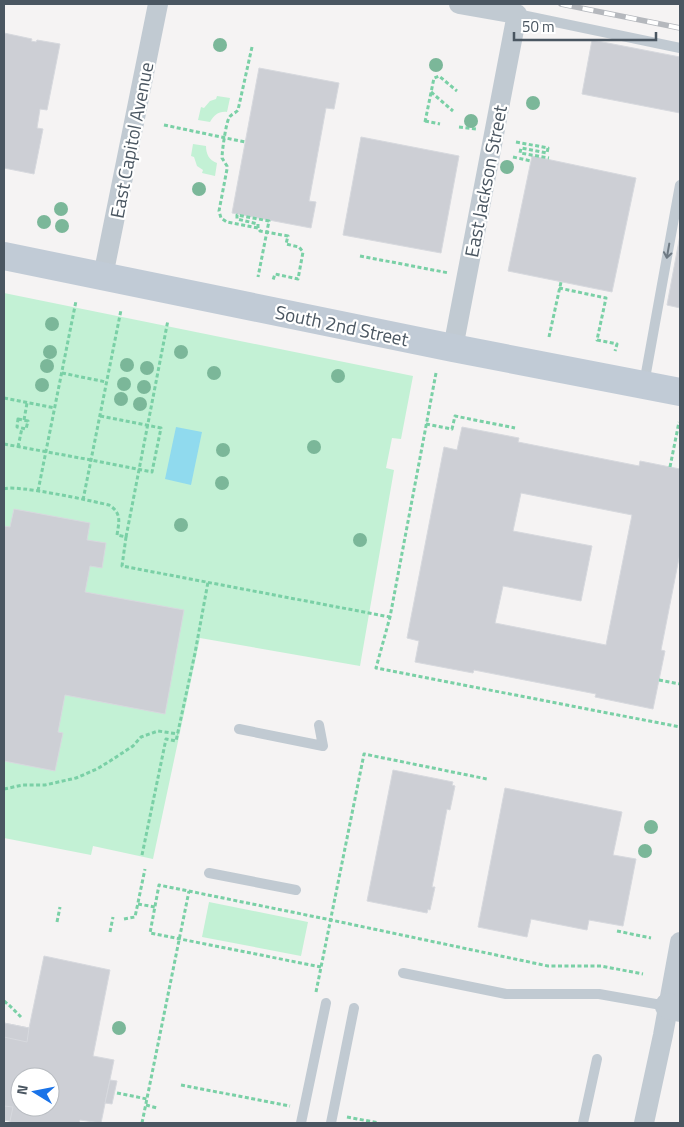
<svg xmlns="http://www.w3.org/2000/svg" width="684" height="1127" viewBox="0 0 684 1127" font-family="'Titillium Web',sans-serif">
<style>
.green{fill:#c3f1d5}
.water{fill:#90daee}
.building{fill:#cdcfd5;stroke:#d7d9de;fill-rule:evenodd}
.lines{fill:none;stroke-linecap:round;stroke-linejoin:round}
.path{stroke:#7ad0a6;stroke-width:3;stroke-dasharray:4 2.5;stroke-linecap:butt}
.service{stroke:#c1cad2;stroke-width:10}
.minor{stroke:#c1cad2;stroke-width:20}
.tertiary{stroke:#c1cad2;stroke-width:26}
.secondary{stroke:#c1cbd6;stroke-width:28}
.rail-casing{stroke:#b5b8bd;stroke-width:5.5}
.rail{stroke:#fff;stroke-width:4;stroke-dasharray:11;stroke-linecap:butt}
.tree{fill:#7bb799}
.oneway{stroke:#6e7983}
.labels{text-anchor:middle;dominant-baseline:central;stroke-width:4.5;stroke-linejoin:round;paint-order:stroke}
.street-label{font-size:19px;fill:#4a5661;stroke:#fff}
</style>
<rect width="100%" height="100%" fill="#f5f3f3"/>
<g class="green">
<path d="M217,96L230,98L227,112C219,111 214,115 210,122L198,120L201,107L204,108L210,101L216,99Z"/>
<path d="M193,144L206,146C206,154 209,160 217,163L215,176L202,173L203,170L197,166L194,157L191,156Z"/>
<path d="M4,293L413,376L401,439L392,438L386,468L394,470L360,666L200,638L153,859L93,846L91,855L4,838Z"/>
<path d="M209,902L308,922L301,956L202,937Z"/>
</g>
<path class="water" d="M176,427L202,432L191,485L165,479Z"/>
<g class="building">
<path d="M4,33L32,39L31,41L36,42L37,40L60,44L47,110L40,109L37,128L43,129L34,174L4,168Z"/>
<path d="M592,40L680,57V113L582,94Z"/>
<path d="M259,68L339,83L334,109L326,108L309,201L316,202L311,228L232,213Z"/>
<path d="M361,137L459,156L441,253L343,235Z"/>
<path d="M532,156L636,178L612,292L508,271Z"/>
<path d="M680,235V308L667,305Z"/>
<path d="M462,427L519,438L518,442L639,466L640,461L680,469V553L661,650L665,651L653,709L595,697L596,694L474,670L473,673L415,662L419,641L407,638L444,447L457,450ZM521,493L632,515L606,645L495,623L503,586L581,601L592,546L513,531Z"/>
<path d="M14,509L90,523L87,540L106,543L102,568L90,566L85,592L184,610L165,714L65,695L58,732L63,733L55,771L4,761V526L10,527Z"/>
<path d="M393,770L453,782L452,785L455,786L450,810L447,809L432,887H435L430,910L428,909L427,913L367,901Z"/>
<path d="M505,788L622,812L613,855L636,859L623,926L589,920L587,930L531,919L527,937L478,927Z"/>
<path d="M44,956L110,970L93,1056L114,1060L101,1123L80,1120L79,1123H10V1121L4,1120V1023L29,1028ZM20,1077H50V1107H20Z"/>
<path d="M4,1023L29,1028L27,1042L4,1037Z"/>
<path d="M110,1080L117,1081L112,1104L105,1103Z"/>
<path d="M4,1106L13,1107L10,1121L4,1120Z"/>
</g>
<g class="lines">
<g class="path">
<path d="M252,47L238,110C236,113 231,114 229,118C226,123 222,151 222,158L227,166V169L219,211L221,218L227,222L258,228L260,231L288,236L286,244L299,247L303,252L298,279L275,274L273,280"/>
<path d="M431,92L453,111"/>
<path d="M425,121L440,124"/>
<path d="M425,122L434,78L439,76L457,91"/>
<path d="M164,125L245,142"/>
<path d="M459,127L476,129"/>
<path d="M516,142L548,148L547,153L521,148L520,153L549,158"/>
<path d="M513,157L531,161"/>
<path d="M258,228V224L237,219V215L269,221L258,277"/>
<path d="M360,256L449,273"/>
<path d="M559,288L606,298L597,340L617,344L615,351"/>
<path d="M549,337L561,282"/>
<path d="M62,373L106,382"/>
<path d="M436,373L390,617L376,668L680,727"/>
<path d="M4,398L55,408"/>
<path d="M18,419L28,421L26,429L17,427Z"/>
<path d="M24,420L27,403"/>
<path d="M426,424L452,429L455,416L515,428"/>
<path d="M4,444L91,460L152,472L161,428L100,416"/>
<path d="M18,447L22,428"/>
<path d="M670,467L679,422"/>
<path d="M4,489C15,484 92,501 109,505C122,513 119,522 117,535L126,537L122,566L390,617"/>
<path d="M38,491L76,301"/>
<path d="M83,500L121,310"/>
<path d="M126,537L168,320"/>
<path d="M659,680L680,684"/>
<path d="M4,789L23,785H45L76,778L97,769L110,761L133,746L141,737L158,731L178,734"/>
<path d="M142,855L166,739L176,741L195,653L208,582"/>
<path d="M138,904L155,907"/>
<path d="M124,919L135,917L145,869"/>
<path d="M57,922L60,907"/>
<path d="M617,931L651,938"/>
<path d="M110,932L113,917"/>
<path d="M321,967L150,933L159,885L331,920L548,966H601L643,974"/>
<path d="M316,992L364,754L487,779"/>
<path d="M4,1001L10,1006L21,1017"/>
<path d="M181,1085L290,1106"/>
<path d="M117,1093L147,1099"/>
<path d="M146,1105L157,1108"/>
<path d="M347,1117L379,1123"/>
<path d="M142,1123L189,891"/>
</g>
<g class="service">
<path d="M517,14L680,48"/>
<path d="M644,384L680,185"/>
<path d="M239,729L323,746L319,725"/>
<path d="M209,873L296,890"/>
<path d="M403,973L506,994H599L667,1006"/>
<path d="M301,1123L326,1003"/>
<path d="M331,1123L354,1008"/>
<path d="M583,1123L597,1059"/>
</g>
<g class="minor">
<path d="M103,276L158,4"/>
<path d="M453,348L517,14L459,4"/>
<path d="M644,1123L663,1035L680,942"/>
</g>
<path class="tertiary" d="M668,1006L680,1009"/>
<path class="secondary" d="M4,256L453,348L680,392"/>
<defs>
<path id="rail" d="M561,4L680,28"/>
</defs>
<use href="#rail" class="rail-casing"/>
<use href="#rail" class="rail"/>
</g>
<g class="tree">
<circle cx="220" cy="45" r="7"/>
<circle cx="436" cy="65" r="7"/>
<circle cx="533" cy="103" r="7"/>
<circle cx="471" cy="121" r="7"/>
<circle cx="507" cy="167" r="7"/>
<circle cx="199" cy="189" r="7"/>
<circle cx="61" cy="209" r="7"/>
<circle cx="44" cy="222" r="7"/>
<circle cx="62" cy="226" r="7"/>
<circle cx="52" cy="324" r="7"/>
<circle cx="50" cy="352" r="7"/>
<circle cx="181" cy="352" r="7"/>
<circle cx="127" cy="365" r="7"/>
<circle cx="47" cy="366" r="7"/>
<circle cx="147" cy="368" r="7"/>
<circle cx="214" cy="373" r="7"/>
<circle cx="338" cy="376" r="7"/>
<circle cx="124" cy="384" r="7"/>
<circle cx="42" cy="385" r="7"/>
<circle cx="144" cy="387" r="7"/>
<circle cx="121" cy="399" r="7"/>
<circle cx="140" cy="404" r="7"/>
<circle cx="314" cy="447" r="7"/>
<circle cx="223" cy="450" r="7"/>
<circle cx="222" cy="483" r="7"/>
<circle cx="181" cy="525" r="7"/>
<circle cx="360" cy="540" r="7"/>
<circle cx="651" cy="827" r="7"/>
<circle cx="645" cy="851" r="7"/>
<circle cx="119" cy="1028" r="7"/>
</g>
<defs><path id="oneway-shaft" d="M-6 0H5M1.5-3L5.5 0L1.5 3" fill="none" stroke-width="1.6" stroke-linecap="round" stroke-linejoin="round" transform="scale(1.25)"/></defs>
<use class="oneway" href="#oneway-shaft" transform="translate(668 251) rotate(100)"/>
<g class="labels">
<g class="street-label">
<text transform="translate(131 140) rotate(-79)">East Capitol Avenue</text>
<text transform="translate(485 181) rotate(-79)">East Jackson Street</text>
<text transform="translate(342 325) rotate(12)">South 2nd Street</text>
</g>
</g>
<rect width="684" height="1127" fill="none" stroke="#4a5661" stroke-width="10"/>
<g transform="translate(35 1092) rotate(280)"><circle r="24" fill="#ffffff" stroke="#b7bbc0"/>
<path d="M0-4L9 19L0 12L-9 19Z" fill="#1a73e8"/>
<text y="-8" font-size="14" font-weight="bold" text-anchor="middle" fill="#4a5661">N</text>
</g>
<path d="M514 32v8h142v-8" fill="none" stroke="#4a5661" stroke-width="2.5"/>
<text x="522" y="32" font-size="15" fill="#4a5661" stroke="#ffffff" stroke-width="4" paint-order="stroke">50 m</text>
</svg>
